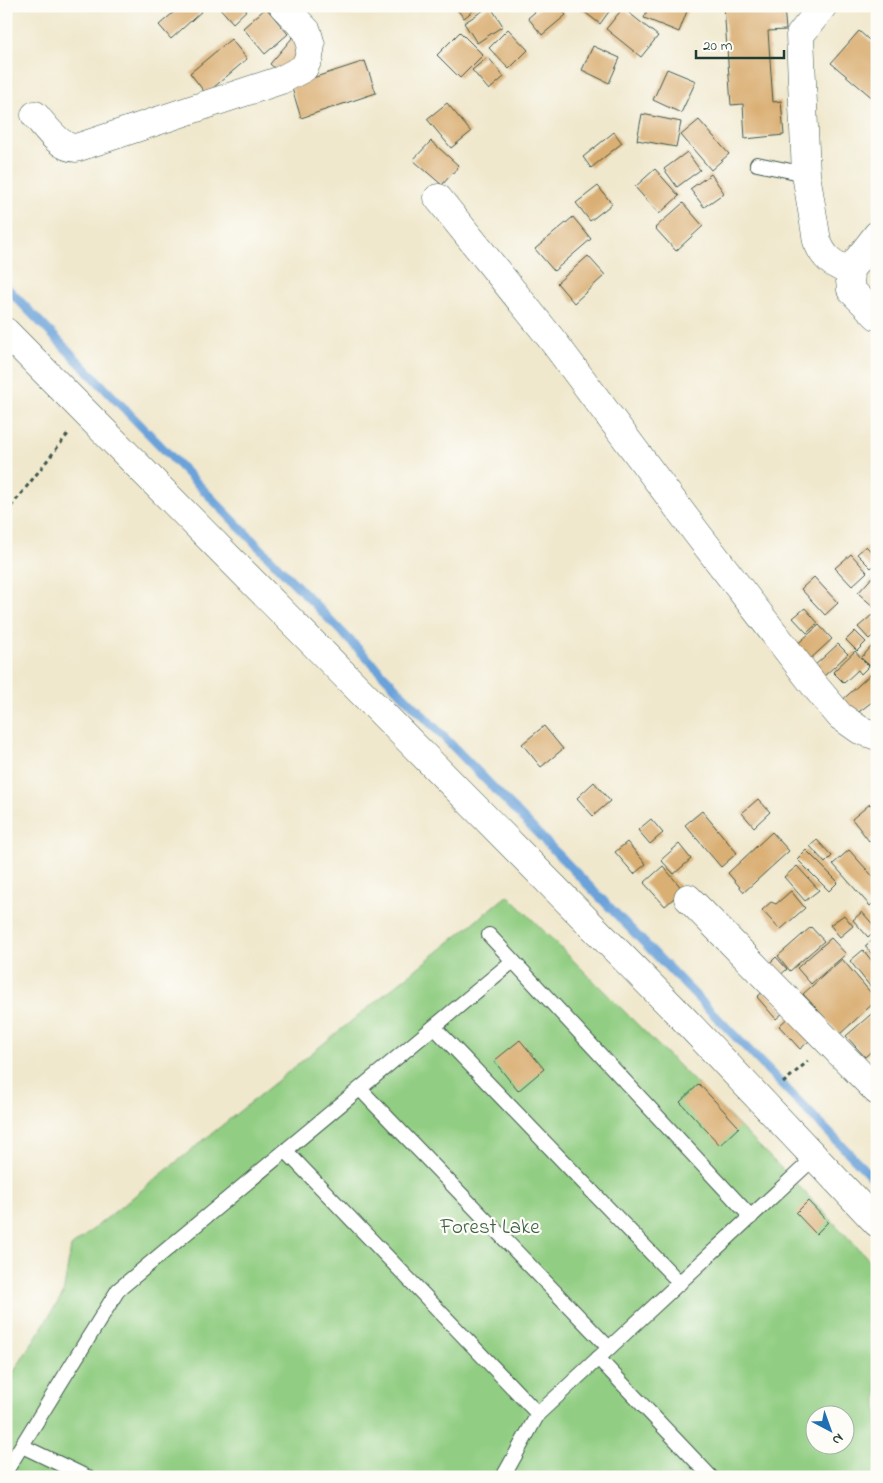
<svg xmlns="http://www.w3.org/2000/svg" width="883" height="1483" viewBox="0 0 883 1483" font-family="'Indie Flower',sans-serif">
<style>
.green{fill:#91cd82;stroke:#58855b;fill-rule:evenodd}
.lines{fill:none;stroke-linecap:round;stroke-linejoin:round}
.stream{stroke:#6ba2d9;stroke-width:9}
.building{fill:#daaf73}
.lane-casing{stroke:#3e574b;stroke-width:16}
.street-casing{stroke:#3e574b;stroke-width:29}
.secondary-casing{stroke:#3e574b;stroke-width:29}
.path{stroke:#3e574b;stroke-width:3;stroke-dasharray:4 4;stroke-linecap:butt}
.lane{stroke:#fff;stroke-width:14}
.street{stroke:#fff;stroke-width:28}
.secondary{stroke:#fff;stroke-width:28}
.labels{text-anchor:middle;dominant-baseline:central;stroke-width:4.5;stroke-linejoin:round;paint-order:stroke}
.park-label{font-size:21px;fill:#3c6148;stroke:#fdfcf7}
</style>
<rect width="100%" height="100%" fill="#fdfcf7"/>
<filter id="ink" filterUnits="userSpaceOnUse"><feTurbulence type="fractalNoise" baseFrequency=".02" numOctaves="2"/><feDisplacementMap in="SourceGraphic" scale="10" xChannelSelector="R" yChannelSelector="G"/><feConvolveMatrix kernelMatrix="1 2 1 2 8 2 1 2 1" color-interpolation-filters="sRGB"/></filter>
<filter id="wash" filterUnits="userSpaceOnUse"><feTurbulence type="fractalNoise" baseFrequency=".0096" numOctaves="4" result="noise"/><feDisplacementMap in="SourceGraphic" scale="20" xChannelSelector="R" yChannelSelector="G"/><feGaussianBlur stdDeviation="1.12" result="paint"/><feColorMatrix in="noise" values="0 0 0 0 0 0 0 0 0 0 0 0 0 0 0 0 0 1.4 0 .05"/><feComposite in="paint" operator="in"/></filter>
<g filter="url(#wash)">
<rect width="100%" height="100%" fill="#f0e8cd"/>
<path class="green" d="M508,895L792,1179L877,1268V1477H6V1384L63,1294L71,1247ZM816,1416H846V1446H816Z"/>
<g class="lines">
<path class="stream" d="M6,287L877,1182"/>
</g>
<g id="blocks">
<g class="building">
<path d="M181,6H200L203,10L171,39L159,25Z"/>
<path d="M218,6H251L233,23Z"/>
<path d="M454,6H479L464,18Z"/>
<path d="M490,6L503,26L477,43L464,23Z"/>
<path d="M542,6H559L566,15L542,35L528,18Z"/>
<path d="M577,6H613L600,24Z"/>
<path d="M649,6H689L679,32L644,18Z"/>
<path d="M724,6H766V9L784,7L786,30L768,31L773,102L781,101L784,135L745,139L743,104L731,105Z"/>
<path d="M266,8L288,34L265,54L243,28Z"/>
<path d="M623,8L658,36L641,57L606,29Z"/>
<path d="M508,29L528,50L509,69L489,48Z"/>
<path d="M859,31L877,47L875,100L831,63Z"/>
<path d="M460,32L483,55L460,78L437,55Z"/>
<path d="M293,37L313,54L289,81L270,64Z"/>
<path d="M231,39L247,59L206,94L190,73Z"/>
<path d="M593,46L620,58L609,83L582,70Z"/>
<path d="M488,57L504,77L489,90L472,70Z"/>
<path d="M365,61L376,93L301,118L291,85Z"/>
<path d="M667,69L696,81L681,113L653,100Z"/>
<path d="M447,103L471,132L451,148L427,119Z"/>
<path d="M642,114L681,122L676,147L637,140Z"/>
<path d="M699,120L729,154L711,170L681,135Z"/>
<path d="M614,132L622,143L591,168L583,157Z"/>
<path d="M431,141L459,166L442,185L413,160Z"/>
<path d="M687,152L700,170L677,187L664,169Z"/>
<path d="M655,169L679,196L659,214L635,187Z"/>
<path d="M711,174L724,193L704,207L690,189Z"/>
<path d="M598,186L612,204L590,221L576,203Z"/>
<path d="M683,203L703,226L676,251L655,228Z"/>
<path d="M573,217L591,239L554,271L535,249Z"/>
<path d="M588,256L605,275L574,303L557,283Z"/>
<path d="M866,546L877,558V563L871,568L857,554Z"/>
<path d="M851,554L867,572L852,586L835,568Z"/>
<path d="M877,572V607L875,608L858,593Z"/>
<path d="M814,577L838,603L825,615L801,589Z"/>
<path d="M805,608L818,623L807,633L793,618Z"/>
<path d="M872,615L877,621V632L869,639L858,627Z"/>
<path d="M819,625L832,639L807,662L794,647Z"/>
<path d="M855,631L866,642L857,651L846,640Z"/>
<path d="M838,644L848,654L823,677L813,667Z"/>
<path d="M872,646L877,650V672L861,658L869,666L861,674L858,670L844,683L833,672L855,651L861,658Z"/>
<path d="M872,673L877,678V698L851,718L838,704Z"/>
<path d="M544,726L563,749L541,767L522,744Z"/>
<path d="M594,782L610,801L593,816L577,798Z"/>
<path d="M758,799L770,812L754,827L742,813Z"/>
<path d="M870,804L877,812V835L869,841L852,819Z"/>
<path d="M702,811L737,853L721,867L685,825Z"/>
<path d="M651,819L663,833L650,844L638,830Z"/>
<path d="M772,832L789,851L744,892L728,873Z"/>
<path d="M817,840L832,856L825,863L810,846Z"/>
<path d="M627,842L646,864L634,874L615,852Z"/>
<path d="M679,844L691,859L674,874L661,860Z"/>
<path d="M806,850L838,882L829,891L797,859Z"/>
<path d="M849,850L877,881V899L870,906L833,864Z"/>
<path d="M663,866L683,890L665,906L644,883Z"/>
<path d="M797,866L819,890L805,901L784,877Z"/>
<path d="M791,891L805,908L780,930L762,910L771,902L776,904Z"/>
<path d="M862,912L877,929L868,937L853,920Z"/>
<path d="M844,915L853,926L840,937L830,925Z"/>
<path d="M811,927L824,941L790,971L778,956Z"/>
<path d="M877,937V960L865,946Z"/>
<path d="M831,938L846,954L811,984L797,968Z"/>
<path d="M863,950L877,967V995L850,961Z"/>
<path d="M776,957L787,969L777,978L767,966Z"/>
<path d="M842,959L877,1000L840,1034L803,994Z"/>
<path d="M765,990L784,1012L776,1019L757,997Z"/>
<path d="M877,1009V1046L865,1057L846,1036Z"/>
<path d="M794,1012L815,1036L800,1049L779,1026Z"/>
<path d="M520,1040L544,1069L518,1091L494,1061Z"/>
<path d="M699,1084L739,1127L720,1145L680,1102Z"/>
<path d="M808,1201L828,1222L816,1234L796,1213Z"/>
</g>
</g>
</g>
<g filter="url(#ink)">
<use href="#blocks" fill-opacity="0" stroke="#3e574b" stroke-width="1"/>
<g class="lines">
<defs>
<g id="lane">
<path d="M757,164L806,174"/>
<path d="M489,935L751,1217"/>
<path d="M434,1027L680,1283"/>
<path d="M360,1089L609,1348"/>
<path d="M286,1151L538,1414"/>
<path d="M598,1358L711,1477"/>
<path d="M22,1446L87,1477"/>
<path d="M6,1471L118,1290L513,961"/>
<path d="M503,1477L538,1414L815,1157"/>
</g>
<g id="street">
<path d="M823,6L800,35L806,174L817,241C824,258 832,264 849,271"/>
<path d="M35,115C46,127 59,148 76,148L281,80L304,68L309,57L311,45L307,31L283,6"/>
<path d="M438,198L553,341L696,532L814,685L840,716L860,730L877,736"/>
<path d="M877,235L849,271L851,290L877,316"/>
<path d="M688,898L877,1091"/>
</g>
<path id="secondary" d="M6,332L682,1017L877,1223"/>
</defs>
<use href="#lane" class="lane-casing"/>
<use href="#street" class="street-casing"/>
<use href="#secondary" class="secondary-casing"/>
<g class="path">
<path d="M6,513L68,434"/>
<path d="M783,1083L808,1061"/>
</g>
<use href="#lane" class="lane"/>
<use href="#street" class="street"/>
<use href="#secondary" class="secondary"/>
</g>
</g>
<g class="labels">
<g class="park-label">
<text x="490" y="1228">Forest Lake</text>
</g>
</g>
<rect width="883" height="1483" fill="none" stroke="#fdfcf7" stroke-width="25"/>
<g transform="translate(830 1430) rotate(139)"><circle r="24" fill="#fdfcf7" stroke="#a4b0a9"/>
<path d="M0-4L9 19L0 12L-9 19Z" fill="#1f6fb2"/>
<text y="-8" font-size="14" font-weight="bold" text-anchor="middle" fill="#1f3d34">N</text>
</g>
<path d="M696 50v8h88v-8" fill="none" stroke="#1f3d34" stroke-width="2.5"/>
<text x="703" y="50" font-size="15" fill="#1f3d34" stroke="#fdfcf7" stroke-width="4" paint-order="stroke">20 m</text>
</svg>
